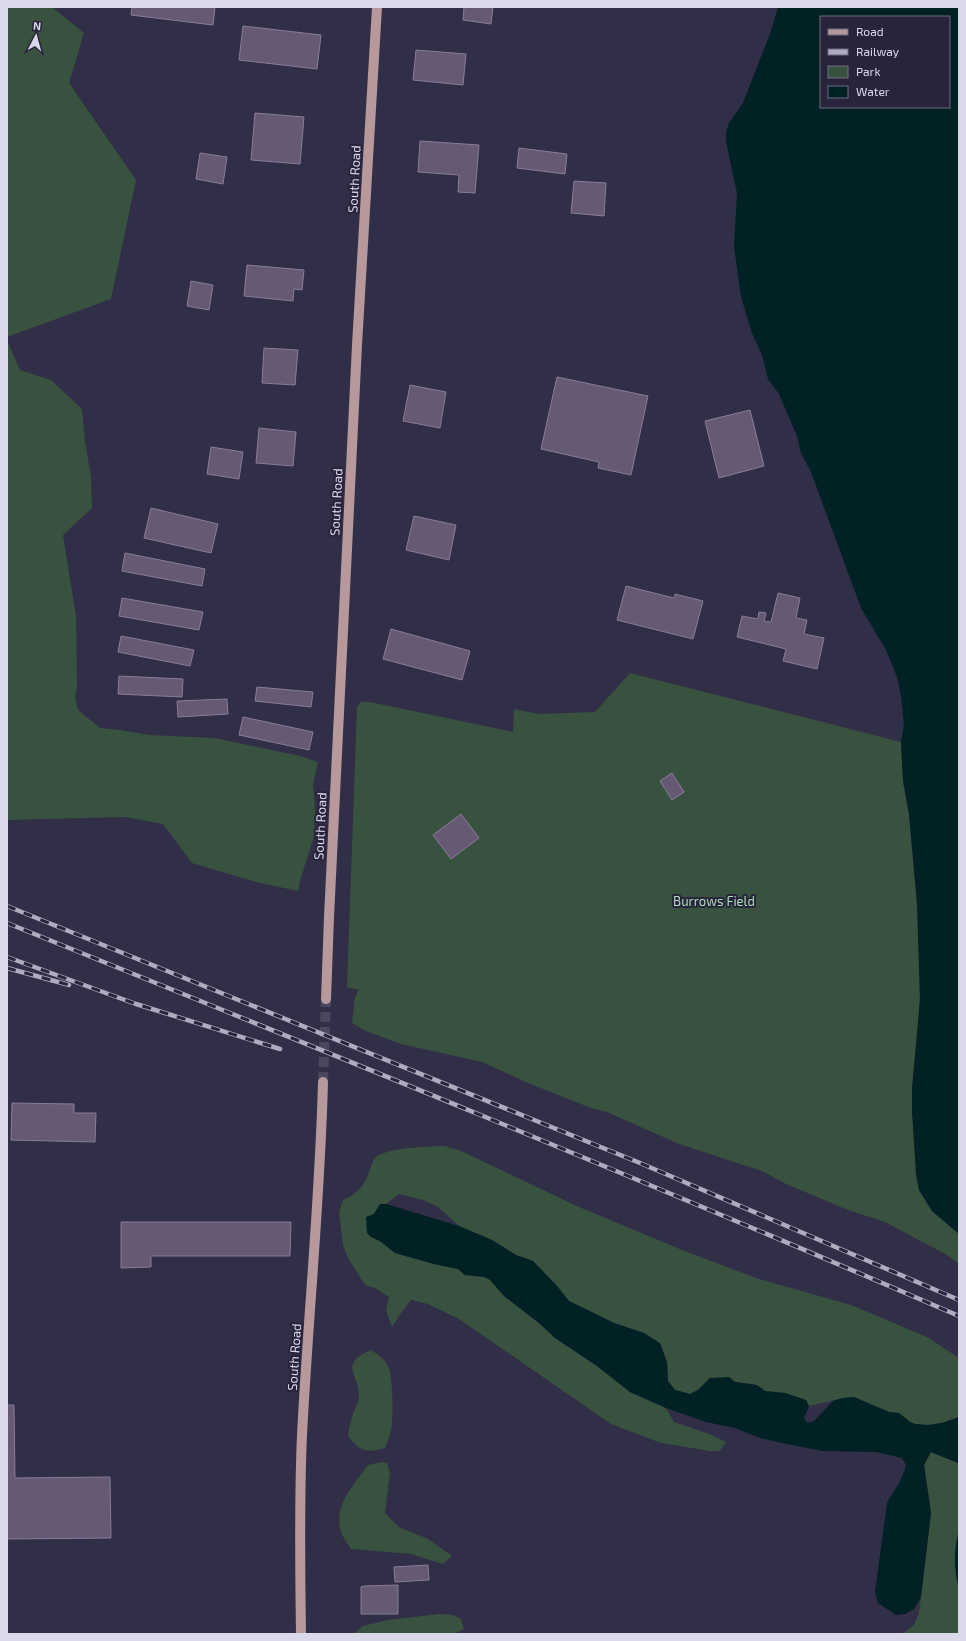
<svg xmlns="http://www.w3.org/2000/svg" width="966" height="1641" viewBox="0 0 966 1641" font-family="'Exo 2',sans-serif">
<style>
.green{fill:#39513f}
.water{fill:#022124;fill-rule:evenodd}
.building{fill:#655973;stroke:#897d98}
.lines{fill:none;stroke-linecap:round;stroke-linejoin:round}
.major-tunnel{stroke:#4a485f;stroke-width:10;stroke-dasharray:10 5;stroke-linecap:butt}
.major{stroke:#b7989b;stroke-width:10}
.rail-casing{stroke:#aeacbf;stroke-width:4.5}
.rail{stroke:#28243c;stroke-width:3;stroke-dasharray:9;stroke-linecap:butt}
.labels{text-anchor:middle;dominant-baseline:central;stroke-width:4;stroke-linejoin:round;paint-order:stroke}
.street-label{font-size:13px;fill:#dad9e9;stroke:#28243c}
.park-label{font-size:13px;fill:#addfb8;stroke:#28243c}
</style>
<rect width="100%" height="100%" fill="#312e47"/>
<g class="green">
<path d="M7,7H52L84,33L69,83L136,180L111,299L7,337Z"/>
<path d="M7,340L20,370L51,380L82,409L85,441L91,477L92,508L63,535L76,616L77,686L75,698L78,710L100,728L120,730L149,735L215,738L300,756L318,762L313,784L315,808L314,836L300,881L298,891L256,882L192,863L163,824L125,817L7,820Z"/>
<path d="M630,673L901,742L903,781L909,814L917,904L920,995L919,1017L912,1089V1111L919,1190L932,1211L959,1234V1264L947,1255L885,1222L848,1210L786,1184L762,1171L679,1144L607,1112L591,1108L528,1083L482,1062L401,1044L366,1031L352,1023L355,997L359,990L347,987L357,707L361,702H370L513,732L514,709L539,714L595,712Z"/>
<path d="M444,1146L461,1151L579,1207L682,1250L759,1279L851,1305L927,1337L959,1358V1417L942,1423L928,1425L915,1424L910,1422L899,1413L889,1412L854,1397L843,1398L809,1406L806,1400L785,1393L765,1391L757,1385L710,1378L698,1390L690,1394L675,1390L668,1381L667,1362L644,1333L614,1323L569,1301L557,1286L533,1261L516,1255L492,1240L459,1226L438,1207L423,1200L399,1194L386,1204H380L374,1214L371,1237L380,1241L395,1253L434,1264L458,1269L465,1275L484,1277L491,1280L504,1296L539,1323L555,1338L597,1366L630,1392L666,1408L674,1422L712,1435L726,1442L720,1451H710L661,1443L611,1424L459,1319L428,1304L411,1300L401,1313L392,1327L386,1310L389,1297L375,1288L365,1285L348,1258L343,1245L339,1212L343,1200C358,1193 363,1188 369,1172C371,1168 372,1161 375,1158C386,1147 428,1147 444,1146Z"/>
<path d="M371,1350C377,1354 385,1359 388,1366C393,1376 393,1414 392,1425C391,1433 388,1440 385,1448C366,1453 360,1452 348,1436C349,1427 351,1419 354,1411C356,1407 359,1401 359,1396C360,1374 337,1365 371,1350Z"/>
<path d="M931,1452L958,1463L959,1529L956,1576L959,1588V1634H902L914,1625L919,1613L931,1513L924,1465Z"/>
<path d="M381,1462L387,1463L390,1472L385,1513L399,1527L428,1539L452,1556L443,1564L411,1554L351,1549C348,1544 343,1538 341,1532C333,1505 354,1485 368,1465Z"/>
<path d="M439,1614L453,1615L461,1619L464,1629L454,1634H353L363,1626L388,1620Z"/>
</g>
<g class="water">
<path d="M778,7H959V1234L932,1211L919,1190L916,1175L912,1111V1089L920,999L917,904L909,814L903,781L901,742L904,725L901,696L897,677L886,650L861,608L811,472L801,453L797,436L779,394L768,379L762,355L752,333L741,297L734,246L737,193L726,142V132L729,123L743,103L771,31ZM821,17H949V107H821Z"/>
<path d="M380,1204H386L459,1226L492,1240L516,1255L533,1261L557,1286L569,1301L614,1323L644,1333L660,1343L667,1362L668,1381L675,1390L690,1394L698,1390L710,1378L729,1377L735,1382L757,1385L765,1391L785,1393L806,1400L809,1406L804,1418L807,1423L814,1421L833,1401L843,1398L854,1397L889,1412L899,1413L910,1422L915,1424L928,1425L942,1423L959,1417V1471L958,1463L931,1452L924,1465L931,1513L921,1597L914,1609L905,1614L896,1615L878,1603L875,1592L887,1503C894,1489 903,1480 906,1465L902,1458L876,1452L823,1451L782,1443L760,1438L735,1428L706,1422L666,1408L630,1392L597,1366L555,1338L539,1323L504,1296L490,1280L484,1277L465,1275L458,1269L434,1264L395,1253L380,1241L371,1237L367,1233L366,1217L374,1214Z"/>
<path d="M959,1529V1588C953,1568 954,1549 959,1529Z"/>
</g>
<g class="building">
<path d="M132,7H215L213,25L131,15Z"/>
<path d="M464,7H493L491,24L463,20Z"/>
<path d="M243,26L321,35L317,69L239,60Z"/>
<path d="M416,50L466,54L463,85L413,80Z"/>
<path d="M255,113L304,117L300,164L251,160Z"/>
<path d="M420,141L479,145L475,193L458,192L459,175L418,172Z"/>
<path d="M519,148L567,154L565,174L517,168Z"/>
<path d="M200,153L227,157L223,184L196,179Z"/>
<path d="M574,181L606,183L604,216L571,213Z"/>
<path d="M247,265L304,270L302,290L294,289L293,301L244,296Z"/>
<path d="M191,281L213,285L209,310L187,306Z"/>
<path d="M264,348L298,350L295,385L262,383Z"/>
<path d="M557,377L648,396L631,475L598,468L599,462L541,449Z"/>
<path d="M410,385L446,392L440,428L403,421Z"/>
<path d="M750,410L764,466L719,478L705,421Z"/>
<path d="M259,428L296,432L293,466L256,463Z"/>
<path d="M211,447L243,452L239,479L207,474Z"/>
<path d="M151,508L218,524L211,553L144,538Z"/>
<path d="M414,516L456,525L449,560L406,550Z"/>
<path d="M125,553L205,569L202,586L122,571Z"/>
<path d="M626,586L674,598L675,594L703,601L693,639L617,620Z"/>
<path d="M778,593L800,598L796,618L807,620L804,634L824,638L817,669L783,661L786,649L737,637L742,616L758,619L759,612L766,613L764,621L771,622Z"/>
<path d="M122,598L203,612L199,630L119,616Z"/>
<path d="M391,629L470,651L462,680L383,659Z"/>
<path d="M121,636L194,650L190,666L118,652Z"/>
<path d="M119,676L183,679L182,697L118,694Z"/>
<path d="M257,687L313,692L311,707L255,701Z"/>
<path d="M227,699L228,714L178,717L177,701Z"/>
<path d="M243,717L313,732L309,750L239,735Z"/>
<path d="M672,773L684,792L672,800L660,781Z"/>
<path d="M461,814L479,838L451,859L433,835Z"/>
<path d="M12,1103L74,1104V1113H96L95,1142L11,1140Z"/>
<path d="M121,1222H291L290,1256H151V1267L121,1268Z"/>
<path d="M7,1405H14L15,1478L110,1477L111,1538L7,1539Z"/>
<path d="M428,1565L429,1580L395,1582L394,1567Z"/>
<path d="M398,1585V1614H361V1587L364,1586Z"/>
</g>
<g class="lines">
<path class="major-tunnel" d="M323,1082L326,999"/>
<g class="major">
<path d="M326,999L329,917L357,345L377,7"/>
<path d="M301,1634C300,1568 299,1501 302,1435C308,1317 320,1200 323,1082"/>
</g>
<defs>
<g id="rail">
<path d="M7,906L640,1163L959,1300"/>
<path d="M7,923C325,1051 644,1180 959,1316"/>
<path d="M7,957L136,1004L280,1049"/>
<path d="M7,968L69,985"/>
</g>
</defs>
<use href="#rail" class="rail-casing"/>
<use href="#rail" class="rail"/>
</g>
<g class="labels">
<g class="street-label">
<text transform="translate(354 179) rotate(-87)">South Road</text>
<text transform="translate(336 502) rotate(-87)">South Road</text>
<text transform="translate(320 826) rotate(-87)">South Road</text>
<text transform="translate(294 1357) rotate(-86)">South Road</text>
</g>
<g class="park-label">
<text x="714" y="901">Burrows Field</text>
</g>
</g>
<rect width="966" height="1641" fill="none" stroke="#dad9e9" stroke-width="16"/>
<rect x="820" y="16" width="130" height="92" fill="#28243c" stroke="#6f6c81"/>
<rect x="828" y="29" width="20" height="6" fill="#b7989b" stroke="#6f6c81"/>
<text x="856" y="36" font-size="12" fill="#dad9e9">Road</text>
<rect x="828" y="49" width="20" height="6" fill="#aeacbf" stroke="#6f6c81"/>
<text x="856" y="56" font-size="12" fill="#dad9e9">Railway</text>
<rect x="828" y="66" width="20" height="12" fill="#39513f" stroke="#6f6c81"/>
<text x="856" y="76" font-size="12" fill="#dad9e9">Park</text>
<rect x="828" y="86" width="20" height="12" fill="#022124" stroke="#6f6c81"/>
<text x="856" y="96" font-size="12" fill="#dad9e9">Water</text>
<g transform="translate(36 36) rotate(6)" stroke="#28243c" stroke-width="3" paint-order="stroke">
<path d="M0-3L7 15L0 10L-7 15Z" fill="#dad9e9"/>
<text y="-6" font-size="11" font-weight="bold" text-anchor="middle" fill="#dad9e9">N</text>
</g>
</svg>
